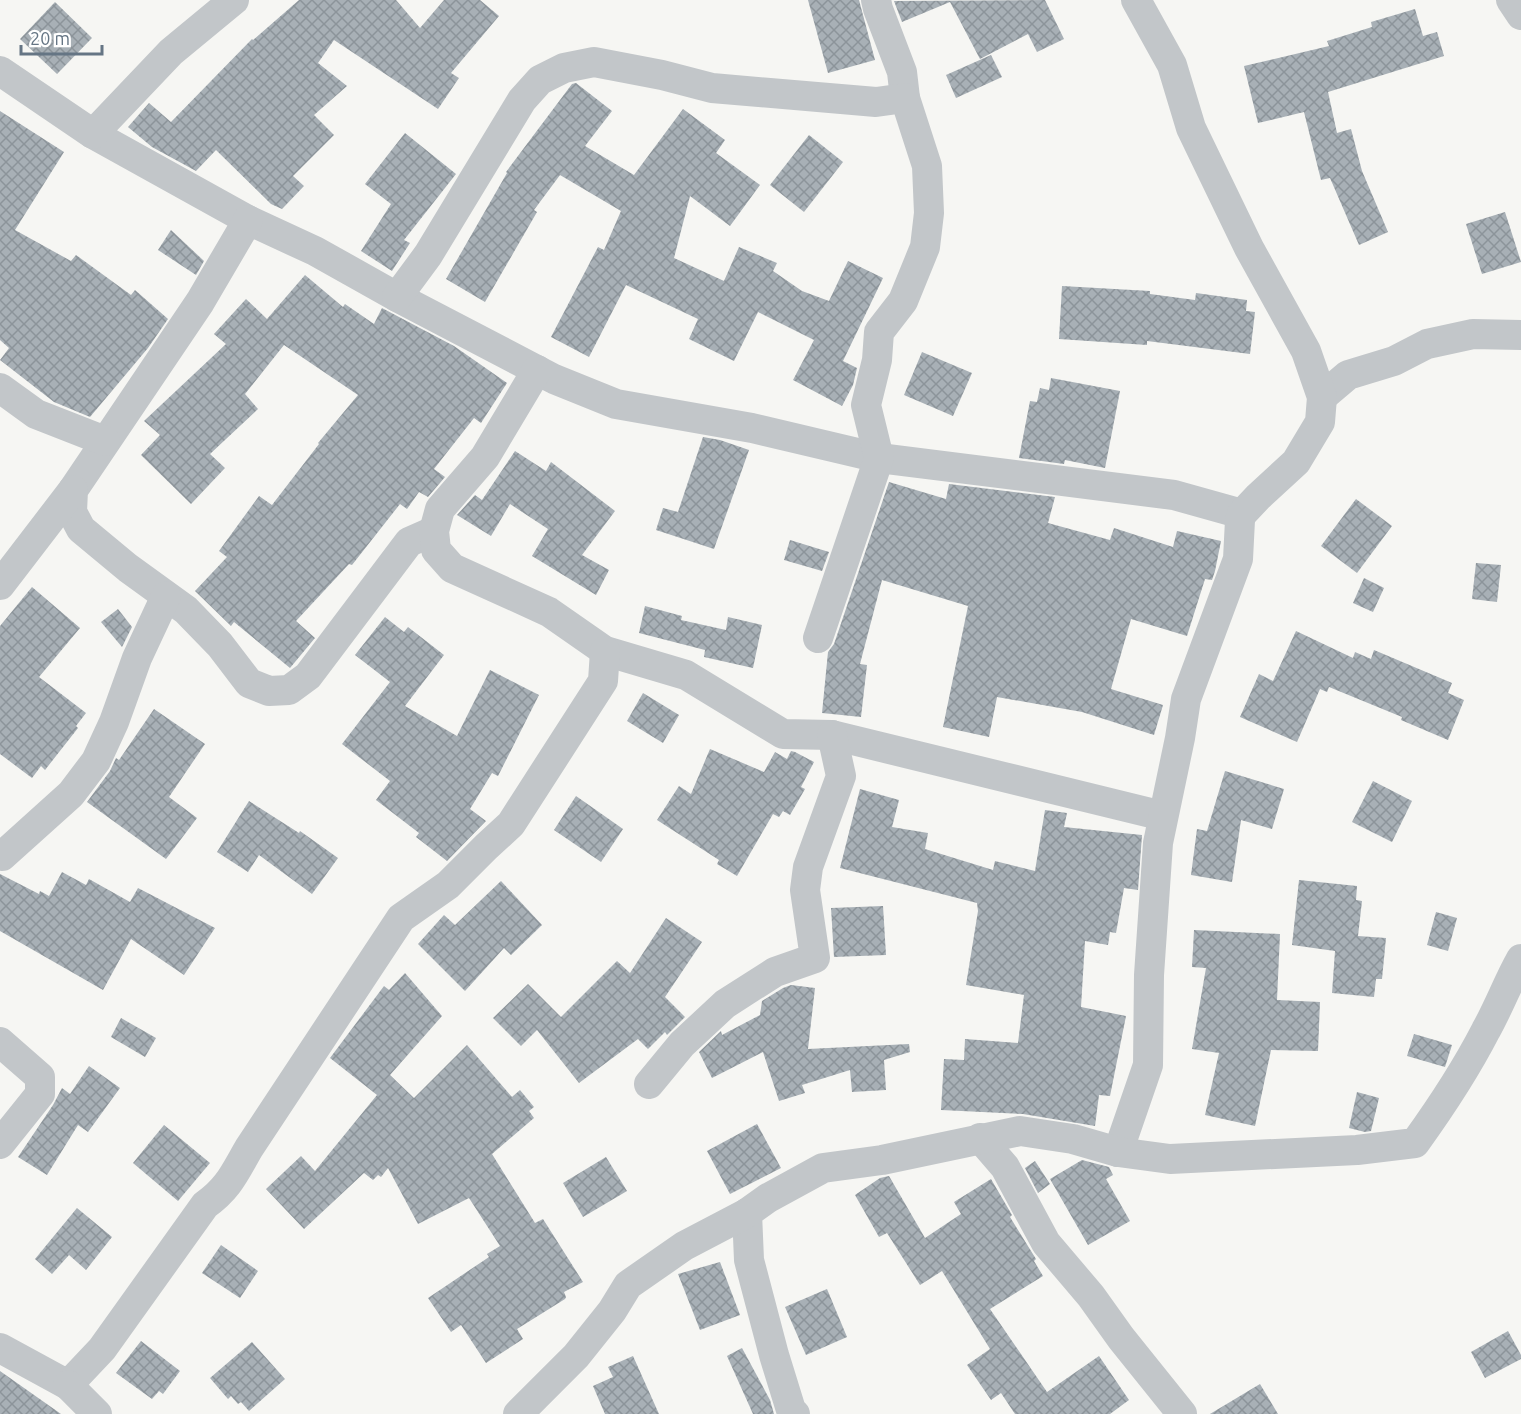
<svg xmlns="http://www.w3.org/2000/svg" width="1521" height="1414" viewBox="0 0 1521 1414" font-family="Ubuntu,sans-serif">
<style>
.building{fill:url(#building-cross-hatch)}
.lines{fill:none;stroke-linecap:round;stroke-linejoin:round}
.street{stroke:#c2c6c9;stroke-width:30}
</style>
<defs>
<pattern id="building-cross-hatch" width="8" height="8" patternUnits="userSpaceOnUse" patternTransform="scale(1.5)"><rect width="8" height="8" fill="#a8b0b6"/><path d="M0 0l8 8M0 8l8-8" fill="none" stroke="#8c949a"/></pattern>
</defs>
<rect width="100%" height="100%" fill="#f6f6f3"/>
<g class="building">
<path d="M299,0H396L420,28L444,0H480L499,16L451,73L459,78L438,109L334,40L318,63L347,86L314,115L334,135L293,176L304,186L282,209L271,204L216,150L196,171L152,147L128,127L149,103L171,122L252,39L253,40Z"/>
<path d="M808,0H859L875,60L828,73Z"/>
<path d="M1045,0L1064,39L1037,52L1028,34L980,59L950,2L902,22L894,1Z"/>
<path d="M55,2L92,38L57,74L20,39Z"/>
<path d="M1415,9L1423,36L1437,32L1444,56L1328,92L1337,133L1351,129L1362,171L1388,232L1359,245L1330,178L1321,180L1304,112L1258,123L1244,66L1329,46L1327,41L1372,27L1371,22Z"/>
<path d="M991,55L1002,77L956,98L946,75Z"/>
<path d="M576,83L612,111L585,146L634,175L683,109L725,140L716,153L760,185L730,226L690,196L674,258L724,281L739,247L777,263L773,271L802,291L829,301L848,261L883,278L843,361L857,368L853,385L842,406L793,380L814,340L758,312L734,361L689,339L698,319L626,285L589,357L551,337L598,247L604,250L621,211L560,175L534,210L537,212L485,302L446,279L507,173L506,172L572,84Z"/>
<path d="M0,111L64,152L15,230L71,261L76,255L131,295L135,290L168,319L148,348L90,417L54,402L0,360L9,348L0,340Z"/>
<path d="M405,133L456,174L404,240L410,243L392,271L361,251L391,204L365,184Z"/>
<path d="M809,135L843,162L804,212L770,185Z"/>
<path d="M1505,212L1521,262L1482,274L1466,224Z"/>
<path d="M171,230L204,261L196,275L158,250Z"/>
<path d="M305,275L343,307L345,304L374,324L382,308L454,346L507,383L481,423L474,418L434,469L445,477L428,497L419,492L407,509L400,504L352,565L349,564L296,621L315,638L290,668L234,622L231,626L195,591L227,557L219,551L259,496L272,505L319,444L318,443L358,395L284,345L245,394L258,409L210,454L225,468L191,504L141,455L160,435L144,421L226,344L214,334L246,299L267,319Z"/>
<path d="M1062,286L1150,291V294L1195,300L1196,293L1247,300L1246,311L1255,312L1250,354L1147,341V345L1059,339Z"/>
<path d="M922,352L972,373L953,416L904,395Z"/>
<path d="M1051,378L1120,391L1105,468L1065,460L1064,464L1019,458L1030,401L1037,402L1040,388L1049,390Z"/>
<path d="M703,437L720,440L749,450L714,549L656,530L663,508L678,512Z"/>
<path d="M515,451L546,471L551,462L615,511L582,555L609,570L596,595L532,556L548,529L510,504L491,536L457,515L475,495L482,500Z"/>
<path d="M889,482L946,499L949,484L1055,497L1048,523L1110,540L1114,528L1173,547L1177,531L1221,541L1215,571L1212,580L1205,579L1187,636L1131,619L1111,689L1163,705L1154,735L1082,712L997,697L989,737L943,727L968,606L882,580L860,664L867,665L861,717L822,713L828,652L834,644Z"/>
<path d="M1356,499L1392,526L1357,573L1321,546Z"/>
<path d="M790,540L829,552L822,571L784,560Z"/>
<path d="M1476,563L1501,565L1497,602L1472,599Z"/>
<path d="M1364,578L1384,588L1373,612L1353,603Z"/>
<path d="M32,587L80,628L39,677L86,713L76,726L78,728L45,770L41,766L32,778L0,754V626Z"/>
<path d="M645,606L682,616L681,620L726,630L728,617L762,625L753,668L704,657L705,650L639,633Z"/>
<path d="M118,609L132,627L122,647L101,622Z"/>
<path d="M385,617L404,632L408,627L444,655L405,706L457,736L490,670L539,695L498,776L492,773L470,809L486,821L447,861L416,837L419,833L376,800L390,781L342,744L390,682L355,655Z"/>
<path d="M1296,631L1353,658L1355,652L1371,659L1374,650L1452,683L1448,693L1464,700L1448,740L1401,720L1402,717L1329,687L1327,692L1320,689L1297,742L1240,717L1259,674L1273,681Z"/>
<path d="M643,693L679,715L663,743L627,721Z"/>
<path d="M154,709L205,744L169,797L197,818L166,859L87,802L110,771L116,758L119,760Z"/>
<path d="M710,749L764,772L775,752L787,759L791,751L795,752L814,762L801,787L805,789L790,815L783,811L779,817L773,814L737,876L717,864L719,860L657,820L679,786L691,794Z"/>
<path d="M1225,771L1284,789L1272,829L1241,820L1232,882L1191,875L1197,829L1207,831Z"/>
<path d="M1373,781L1412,801L1392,842L1352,822Z"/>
<path d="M860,789L899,800L892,827L928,833L925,849L993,870L995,861L1035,871L1045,810L1067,813L1064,827L1142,835L1138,890L1124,888L1116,933L1110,932L1108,945L1085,941L1081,1007L1126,1016L1110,1096L1099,1095L1095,1126L1023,1114L941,1110L944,1059L964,1060L965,1039L1018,1043L1024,995L966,985L978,911L977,903L840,868Z"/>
<path d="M576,796L623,829L601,862L554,830Z"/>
<path d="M249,801L299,833L300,831L338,858L312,894L259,855L248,872L217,852Z"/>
<path d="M62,872L86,885L89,879L130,902L138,888L215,928L184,975L131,939L103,990L0,931V874L39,894L40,891L49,896Z"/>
<path d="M1299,880L1357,886L1356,900L1362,901L1358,936L1386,938L1382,979H1376L1374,997L1332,993L1335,951L1292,945Z"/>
<path d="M501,881L542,925L511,955L504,948L465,991L418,944L444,915L455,925Z"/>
<path d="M883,906L886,955L834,957L831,908Z"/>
<path d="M1436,912L1457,918L1448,951L1427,945Z"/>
<path d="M666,918L702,942L665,997L685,1017L667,1035L665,1032L648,1049L638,1039L579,1083L537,1030L521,1046L493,1018L528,984L561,1017L617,961L630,973Z"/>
<path d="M1194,930L1280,934L1277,1000L1320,1002L1318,1051L1271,1050L1255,1126L1205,1115L1219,1053L1192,1049L1206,968L1192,967Z"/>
<path d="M405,973L442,1016L390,1075L414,1098L467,1045L512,1097L520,1090L534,1107L529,1111L534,1118L492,1154L535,1223L543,1219L583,1282L564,1292L566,1297L565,1299L517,1329L523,1339L486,1363L461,1325L451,1332L428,1298L489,1257L487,1254L500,1246L469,1198L418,1224L388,1168L381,1177L378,1175L373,1180L364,1173L304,1229L266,1189L301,1156L315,1171L377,1095L330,1058L384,986L389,990Z"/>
<path d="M791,985L815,988L808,1049L909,1044L910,1052L884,1060L886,1090L852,1092L850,1070L802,1085L805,1093L779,1101L763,1052L712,1078L699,1052L721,1031L722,1035L760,1015L762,1001L783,988Z"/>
<path d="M121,1018L156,1038L145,1057L111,1037Z"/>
<path d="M1414,1034L1452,1045L1445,1067L1407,1056Z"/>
<path d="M89,1066L120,1088L88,1132L78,1125L47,1175L18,1157L53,1105L62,1088L70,1094Z"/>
<path d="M1357,1092L1379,1098L1371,1131L1365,1132L1349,1128Z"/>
<path d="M757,1124L781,1168L730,1194L707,1151Z"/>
<path d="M164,1125L210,1163L178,1201L133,1163Z"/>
<path d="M606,1157L627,1191L583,1217L563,1183Z"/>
<path d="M1082,1160L1109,1167L1113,1175L1106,1179L1130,1221L1088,1245L1050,1179Z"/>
<path d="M1035,1161L1050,1184L1038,1193L1025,1168Z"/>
<path d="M889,1176L925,1238L961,1214L954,1202L991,1179L1012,1215L1010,1217L1036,1259L1034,1261L1043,1276L990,1309L1047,1392L1099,1356L1129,1400L1110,1414H1015L1001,1393L991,1400L967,1365L990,1349L942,1271L920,1285L887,1233L879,1237L855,1195L880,1178Z"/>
<path d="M77,1208L112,1237L86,1270L69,1255L52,1274L35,1259Z"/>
<path d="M221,1245L258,1271L240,1298L202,1273Z"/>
<path d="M720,1262L740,1315L700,1330L678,1274Z"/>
<path d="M827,1289L847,1337L806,1355L785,1307Z"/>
<path d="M1508,1331L1521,1355V1359L1485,1378L1471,1352Z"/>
<path d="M141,1341L180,1371L163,1394L159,1391L152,1399L116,1373Z"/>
<path d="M252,1342L285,1379L249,1411L241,1402L238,1404L231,1396L228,1399L210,1378Z"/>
<path d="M742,1348L770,1400L774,1414H753L727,1356Z"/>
<path d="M633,1356L659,1414H605L593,1386L613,1377L608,1367Z"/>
<path d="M0,1371L61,1414H0Z"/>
<path d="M1260,1384L1278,1414H1210Z"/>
</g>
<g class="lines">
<g class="street">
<path d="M876,0L878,9L902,72L905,98"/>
<path d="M1511,0L1521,15"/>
<path d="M0,71L93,134L248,220L315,251L397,297L554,379L616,404L752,428L879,458L1174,495L1242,514"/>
<path d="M93,134L171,52L234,0"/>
<path d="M248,220L200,302L73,490L72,512L81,529L128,568L186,610L220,645L249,683L269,691L289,690L308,676L409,542L434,531"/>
<path d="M397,297L428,255L522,100L540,80L564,68L594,62L662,75L712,88L876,102L905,98L927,166L929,213L925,247L903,301L879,332L877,360L866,405L879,458L818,638"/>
<path d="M537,370L485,457L440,509L434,531L436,550L452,568L549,612L605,651L686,675L783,734L832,735L1163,816"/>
<path d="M0,388L36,414L105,441"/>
<path d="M1322,397L1348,375L1394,361L1427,344L1473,334L1521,335"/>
<path d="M0,585L73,490"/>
<path d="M2,856L71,794L96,761L114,722L137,658L166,596"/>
<path d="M0,1042L40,1077V1094L0,1144"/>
<path d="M649,1084L682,1044L725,1004L775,972L815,958L805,890L808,867L841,776L832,735"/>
<path d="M980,1138L1005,1167L1046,1243L1091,1296L1121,1338L1182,1414"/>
<path d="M1118,1152L1148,1065L1149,975L1158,843L1180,738L1186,699L1238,559L1240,520L1242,514L1258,497L1296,462L1320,422L1322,397L1306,351L1249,248L1191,128L1172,65L1136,0"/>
<path d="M747,1213L749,1260L774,1355L791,1410L795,1414"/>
<path d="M0,1348L68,1385L102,1349L205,1205C229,1188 235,1172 249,1148L401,918L448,885L486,847L511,824L603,681L605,651"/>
<path d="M68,1385L97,1414"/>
<path d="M518,1414L576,1356L612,1311L628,1285L684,1246L747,1213L768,1198L823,1168L882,1160L1020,1131L1073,1139L1118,1152L1170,1159L1357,1150L1415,1143C1441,1107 1466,1069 1486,1030C1499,1007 1508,982 1521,959"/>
</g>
</g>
<path d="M21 45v9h81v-9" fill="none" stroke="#657584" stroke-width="3"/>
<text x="30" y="45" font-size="18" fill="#657584" stroke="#ffffff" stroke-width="4.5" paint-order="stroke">20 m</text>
</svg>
